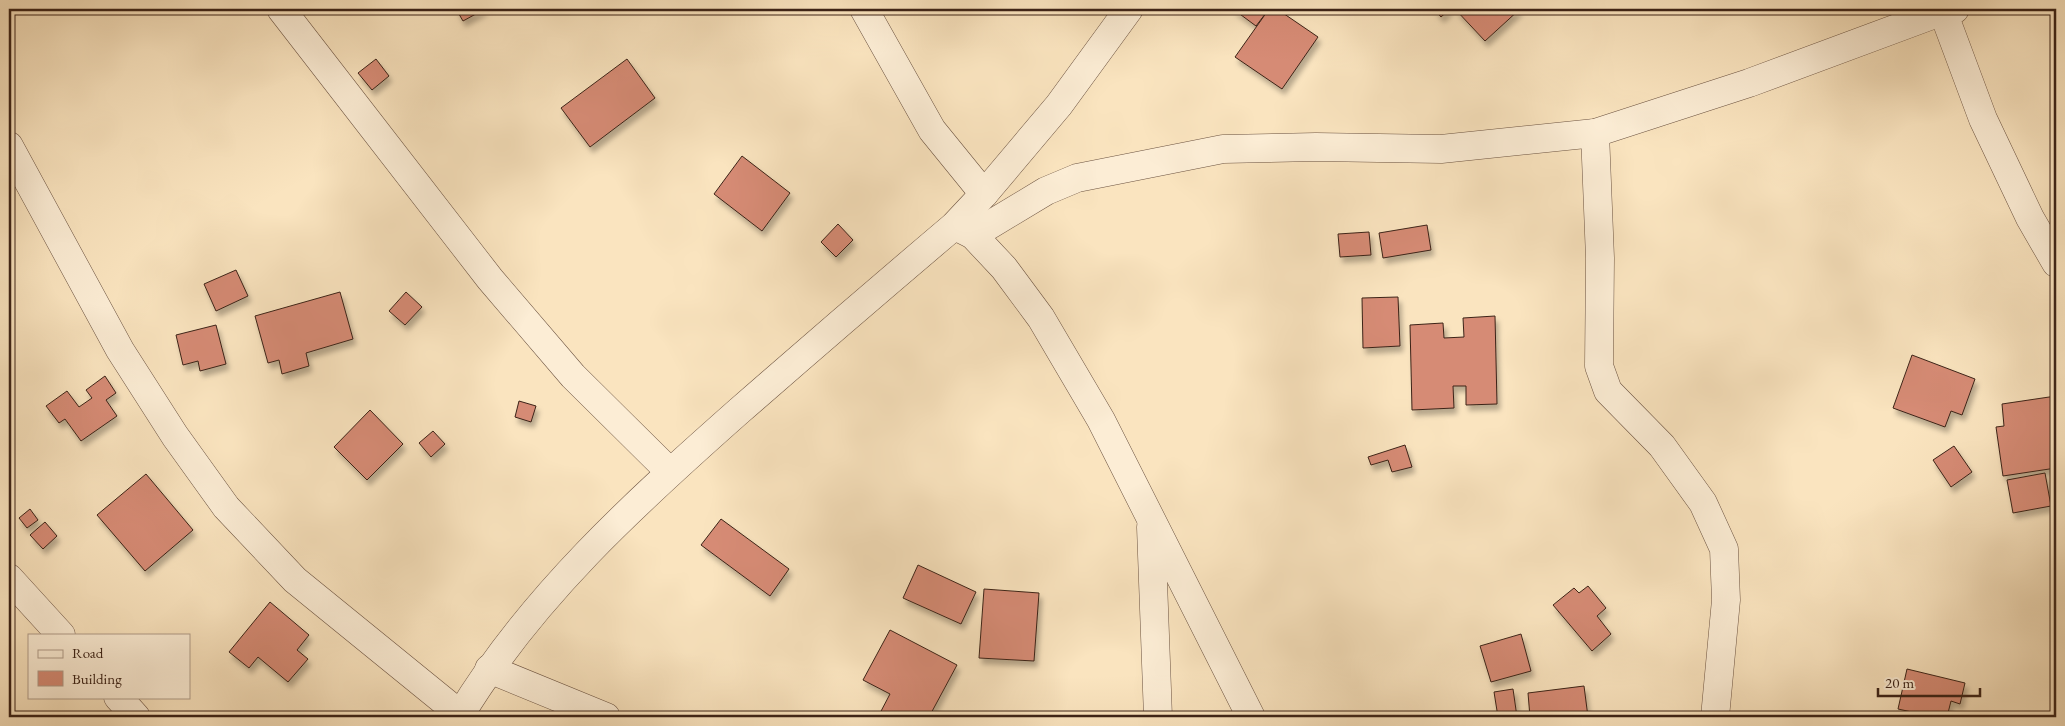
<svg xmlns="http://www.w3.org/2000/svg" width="2065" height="726" viewBox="0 0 2065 726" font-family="'EB Garamond',serif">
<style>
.building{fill:#d68b75;stroke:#3c2317;filter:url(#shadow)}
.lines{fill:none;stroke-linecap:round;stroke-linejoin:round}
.minor-casing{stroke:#6c5341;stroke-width:29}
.minor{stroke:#fcedd5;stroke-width:28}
</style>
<defs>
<filter id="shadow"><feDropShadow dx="3" dy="5.5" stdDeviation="2.5" flood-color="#0004"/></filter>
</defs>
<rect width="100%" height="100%" fill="#fae4bf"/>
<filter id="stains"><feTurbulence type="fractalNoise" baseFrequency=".004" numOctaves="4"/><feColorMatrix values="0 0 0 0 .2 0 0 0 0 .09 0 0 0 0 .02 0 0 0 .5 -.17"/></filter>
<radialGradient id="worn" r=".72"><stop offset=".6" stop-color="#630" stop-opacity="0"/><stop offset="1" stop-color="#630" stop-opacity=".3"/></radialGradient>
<g class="building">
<path d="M456,9H485L463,21Z"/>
<path d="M1233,9H1269L1256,26Z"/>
<path d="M1269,9H1277L1318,37L1282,89L1235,57Z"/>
<path d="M1434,9H1450L1441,17Z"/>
<path d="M1455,9H1520L1485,41Z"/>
<path d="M376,59L389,76L372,90L358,73Z"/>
<path d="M627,59L655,98L590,147L561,108Z"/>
<path d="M742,156L790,193L762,231L714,194Z"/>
<path d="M838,224L853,240L836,257L821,242Z"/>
<path d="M1427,225L1431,250L1383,258L1379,233Z"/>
<path d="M1369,232L1371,255L1340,257L1338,234Z"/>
<path d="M236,270L248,296L216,311L204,284Z"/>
<path d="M340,292L353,339L306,353L309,366L282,374L279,360L268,363L255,316Z"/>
<path d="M406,292L422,307L405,325L389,311Z"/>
<path d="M1398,297L1400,346L1363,348L1362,298Z"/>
<path d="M1495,316L1497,404L1466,405V386H1453L1454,408L1412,410L1410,325L1443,323L1444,338L1464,337L1463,318Z"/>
<path d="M216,325L226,364L200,371L198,361L183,365L176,335Z"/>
<path d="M1912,355L1975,379L1962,415L1951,411L1945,427L1893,408Z"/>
<path d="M105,376L116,393L106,400L117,416L81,441L65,419L59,423L46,406L67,391L79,407L92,398L86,390Z"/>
<path d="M2056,396V436H2053L2056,468L2003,476L1996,427L2004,426L2002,404Z"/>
<path d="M519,401L536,406L531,422L515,417Z"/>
<path d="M370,410L403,444L367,480L334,447Z"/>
<path d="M433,431L445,444L431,457L419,443Z"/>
<path d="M1405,445L1412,467L1392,472L1388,460L1371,465L1368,457Z"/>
<path d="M1954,446L1972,472L1951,487L1933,460Z"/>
<path d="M2045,473L2051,506L2013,513L2007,480Z"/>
<path d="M146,474L193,530L145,571L97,515Z"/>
<path d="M30,509L38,520L27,528L19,518Z"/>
<path d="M721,519L789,569L770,596L701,545Z"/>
<path d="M45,522L57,536L43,549L30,535Z"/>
<path d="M918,565L976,592L961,624L903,598Z"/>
<path d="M1588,586L1606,608L1597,616L1611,634L1592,651L1553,605L1574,588L1579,593Z"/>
<path d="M984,589L1039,593L1034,661L979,658Z"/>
<path d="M270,602L309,635L297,650L308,659L288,682L258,657L249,668L229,652Z"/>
<path d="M890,630L957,665L929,717H884L879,715L890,694L863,680Z"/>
<path d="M1521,634L1531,671L1491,682L1480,646Z"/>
<path d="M1907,669L1965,683L1960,704L1951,701L1947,717H1935L1898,709Z"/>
<path d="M1584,686L1588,717H1530L1528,693Z"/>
<path d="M1513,689L1517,717H1498L1494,692Z"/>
<rect x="1363" y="715" width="25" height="2"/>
</g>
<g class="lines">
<defs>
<g id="minor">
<path d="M281,9L490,279L573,376L670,472"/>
<path d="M864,9L932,130L984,194"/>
<path d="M1942,9L1983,119L2030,218L2056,263"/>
<path d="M1595,133L1600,258L1599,366L1608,391L1662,446L1703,503L1724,549L1726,600L1715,717"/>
<path d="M9,146L120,350L175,436L226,507L295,580L461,715"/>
<path d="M957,227L973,235L1004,268L1041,318L1101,420L1251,717"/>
<path d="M973,235L1046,191L1077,178L1223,149L1316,147L1441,149L1595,133L1749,83L1943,11L1955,9"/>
<path d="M1151,527L1158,717"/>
<path d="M9,578L61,635"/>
<path d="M489,669L606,717"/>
<path d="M118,697L136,717"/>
<path d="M459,717C531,597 635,503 739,411C810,349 882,287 954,226L984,194L1059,105L1129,9"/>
</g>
</defs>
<use href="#minor" class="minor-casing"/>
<use href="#minor" class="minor"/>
</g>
<rect width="2065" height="726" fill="none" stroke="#fae4bf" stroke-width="30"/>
<rect x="10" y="10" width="2045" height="706" fill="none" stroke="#3c2317" stroke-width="2.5"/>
<rect x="15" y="15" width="2035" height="696" fill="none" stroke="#3c2317"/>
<rect x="28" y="634" width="162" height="65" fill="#fcedd5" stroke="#af9c89"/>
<rect x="38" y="650" width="25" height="8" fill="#fcedd5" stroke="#af9c89"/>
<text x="72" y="658" font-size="15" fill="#3c2317">Road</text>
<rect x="38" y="671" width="25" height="15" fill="#d68b75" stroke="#af9c89"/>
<text x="72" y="684" font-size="15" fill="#3c2317">Building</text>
<path d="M1878 688v8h102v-8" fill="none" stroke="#3c2317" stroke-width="2.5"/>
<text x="1885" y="688" font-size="15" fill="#3c2317" stroke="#fcedd5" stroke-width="4" paint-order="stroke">20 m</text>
<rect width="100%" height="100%" filter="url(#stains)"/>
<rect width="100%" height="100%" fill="url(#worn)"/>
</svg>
